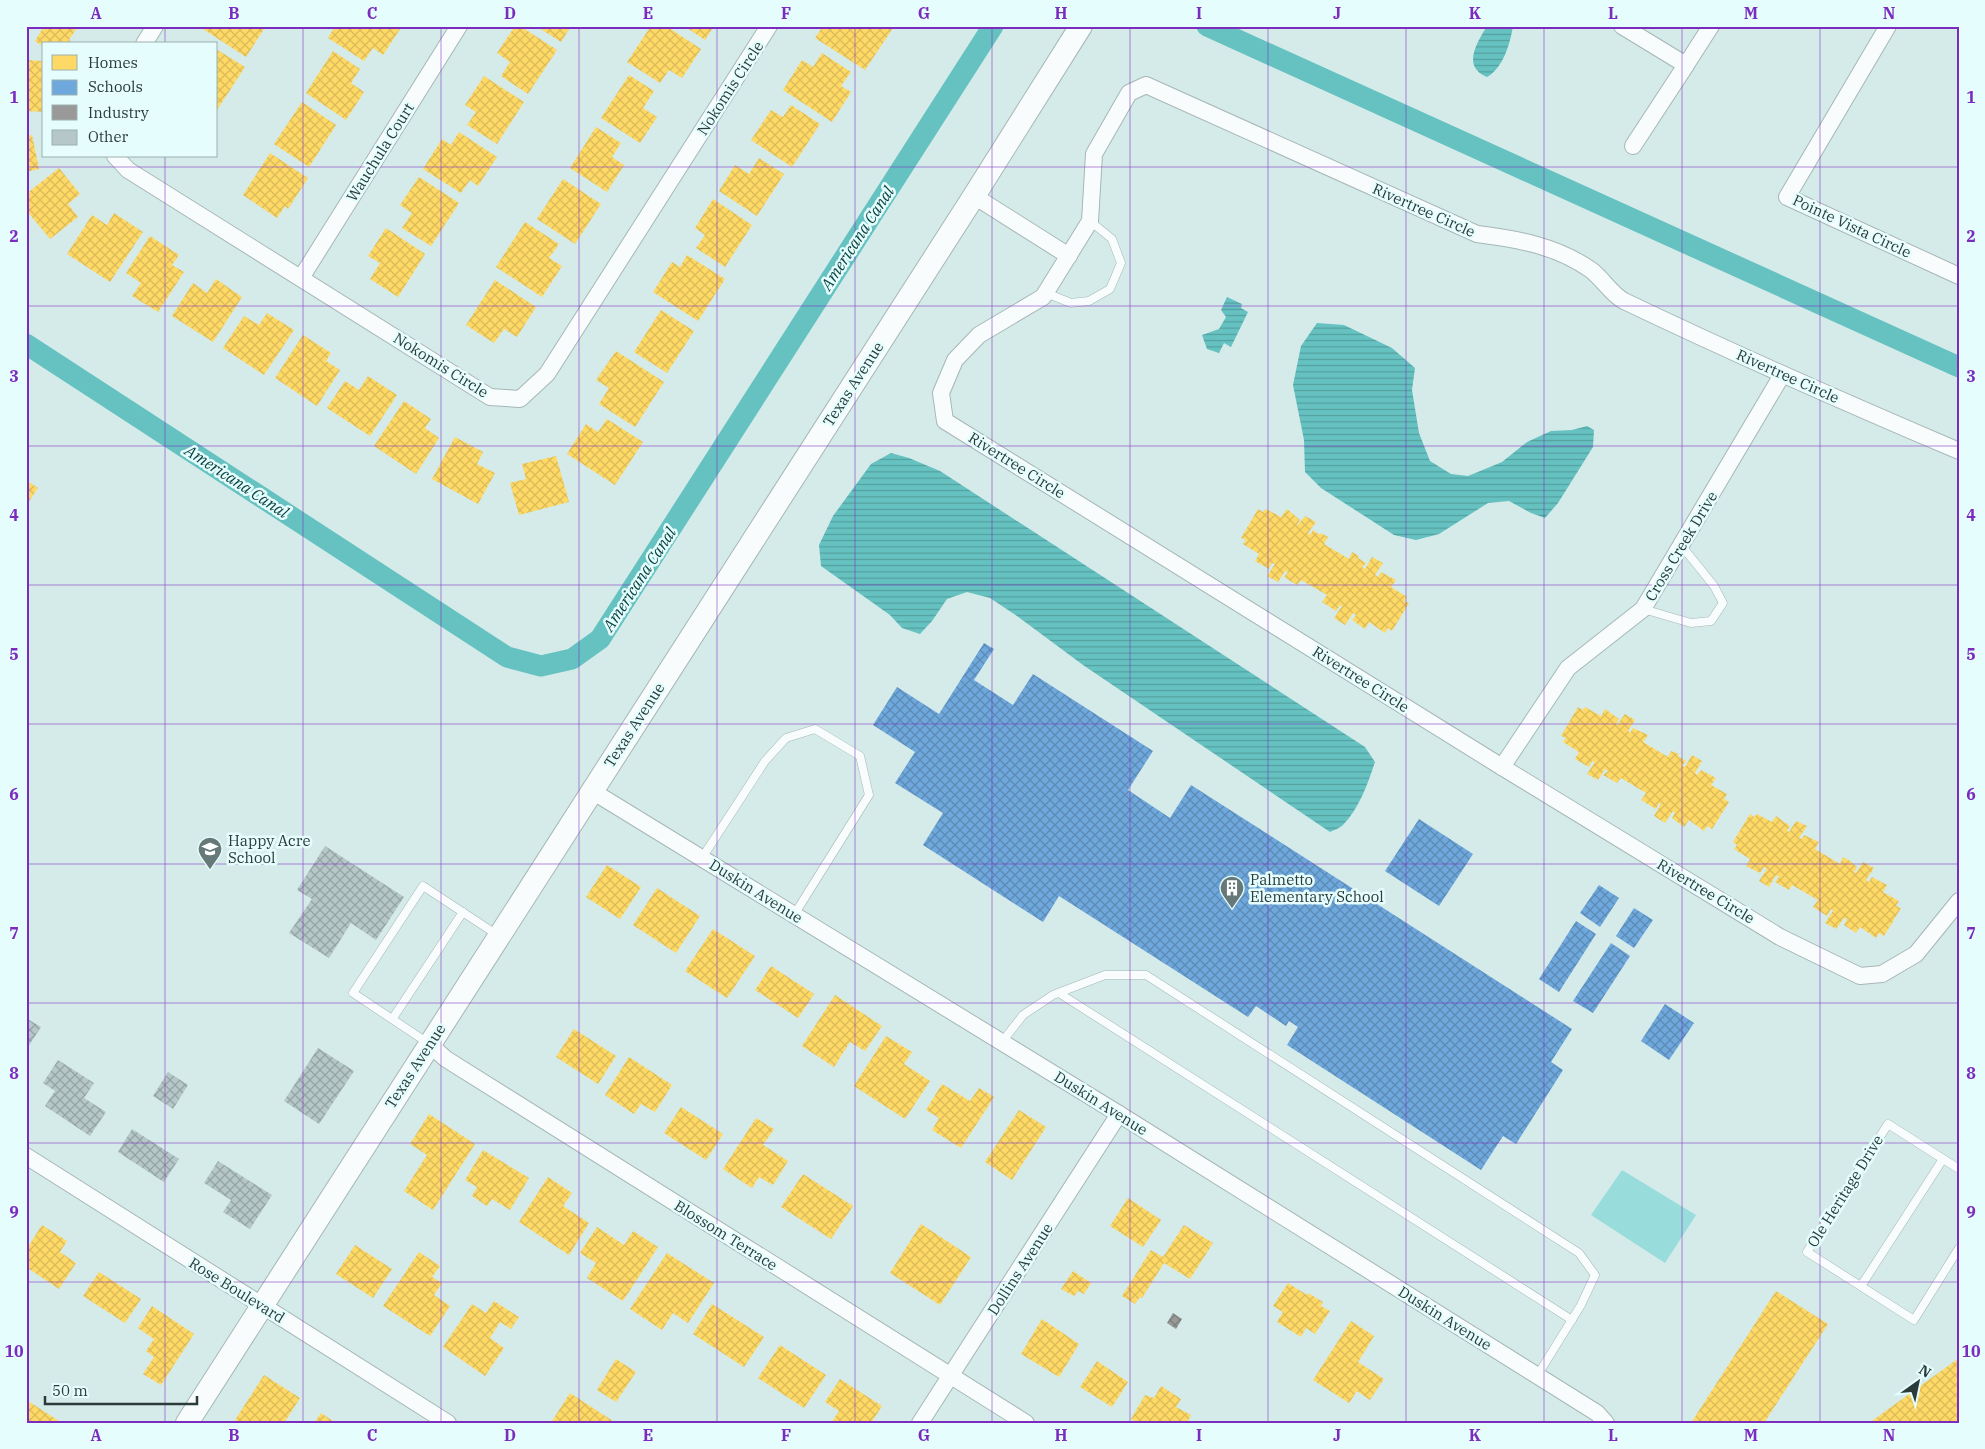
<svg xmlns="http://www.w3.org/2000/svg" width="1985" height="1449" viewBox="0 0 1985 1449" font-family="'IBM Plex Serif',serif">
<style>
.green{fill:#99dcdc}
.water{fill:url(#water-rules)}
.homes{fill:url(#homes-cross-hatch)}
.schools{fill:url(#schools-cross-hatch)}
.industry{fill:url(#industry-cross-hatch)}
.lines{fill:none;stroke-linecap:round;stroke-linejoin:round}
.canal{stroke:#65c2c1;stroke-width:21}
.building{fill:url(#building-cross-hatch)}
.lane-casing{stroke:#a5b7b6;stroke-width:9}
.street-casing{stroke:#a5b7b6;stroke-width:18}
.secondary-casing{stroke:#a5b7b6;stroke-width:24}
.lane{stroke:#f9fcfc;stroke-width:8}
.street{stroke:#f9fcfc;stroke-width:16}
.secondary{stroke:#f9fcfc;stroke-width:22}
.grid{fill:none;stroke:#7b2cbf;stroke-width:1;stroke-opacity:0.55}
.labels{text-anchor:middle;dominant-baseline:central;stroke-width:5;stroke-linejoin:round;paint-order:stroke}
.street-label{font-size:15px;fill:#2b3b3b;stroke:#e5fefd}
.poi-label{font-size:15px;fill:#2b3b3b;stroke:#e5fefd;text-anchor:start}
.water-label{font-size:16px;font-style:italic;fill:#0b4242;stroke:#e5fefd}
.neatline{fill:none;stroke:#7b2cbf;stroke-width:2}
.grid-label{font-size:16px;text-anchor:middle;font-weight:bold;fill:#7b2cbf}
</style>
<defs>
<pattern id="water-rules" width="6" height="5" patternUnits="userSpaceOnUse" patternTransform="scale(1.25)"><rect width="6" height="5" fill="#65c2c1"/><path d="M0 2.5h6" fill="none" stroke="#539f9e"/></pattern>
<pattern id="homes-cross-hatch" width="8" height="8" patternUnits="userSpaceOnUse" patternTransform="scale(1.25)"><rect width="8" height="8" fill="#ffd966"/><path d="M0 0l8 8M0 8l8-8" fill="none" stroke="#dbbb59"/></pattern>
<pattern id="schools-cross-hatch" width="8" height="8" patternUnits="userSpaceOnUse" patternTransform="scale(1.25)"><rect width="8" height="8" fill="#6fa8dc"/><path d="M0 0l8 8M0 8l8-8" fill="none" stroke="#5b8ab4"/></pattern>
<pattern id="industry-cross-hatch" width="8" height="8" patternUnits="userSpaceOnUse" patternTransform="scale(1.25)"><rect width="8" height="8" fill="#999"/><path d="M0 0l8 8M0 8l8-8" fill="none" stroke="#7d7e7e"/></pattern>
<pattern id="building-cross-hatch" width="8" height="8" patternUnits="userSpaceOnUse" patternTransform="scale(1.25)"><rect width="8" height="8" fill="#b6c7c7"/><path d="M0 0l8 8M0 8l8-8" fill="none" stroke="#94a3a3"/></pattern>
</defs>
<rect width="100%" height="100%" fill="#d4ebea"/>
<path class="green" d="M1622,1170L1696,1215L1665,1263L1591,1215Z"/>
<g class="water">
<path d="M1487,26H1513C1510,44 1503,68 1487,77C1462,67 1476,44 1487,26Z"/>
<path d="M1227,297L1242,304L1241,308L1248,312L1231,347L1224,343L1219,353L1207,349L1202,335L1219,329L1226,317L1221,310Z"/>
<path d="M1317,323L1344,325L1392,348L1415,368L1412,390L1419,433L1430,461L1451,474L1468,476L1502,462L1527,442L1551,431L1572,430L1587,426L1594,430L1593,447L1558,503L1545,518L1531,513L1509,501L1488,503L1439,534L1416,540L1394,535L1321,488L1305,472L1304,440L1293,385L1301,346Z"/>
<path d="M891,453L909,458L940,471L1365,747L1375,762C1368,783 1359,809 1343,825C1340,828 1334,830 1330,832L1083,665L1017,616L990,598L967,592L947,599L932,621L920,634L902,628L890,615L821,566L819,545L833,516L871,464Z"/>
</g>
<g class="homes">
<path d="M40,26H78L69,40L74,44H44V47L35,41L43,28Z"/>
<path d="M205,26H266L246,57L203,29Z"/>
<path d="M335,26H402L383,55L373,48L364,61L328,38Z"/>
<path d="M515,26H520L557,50L528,94L501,76L510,62L497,53Z"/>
<path d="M536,26H571L561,42Z"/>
<path d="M651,26H666L701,49L682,78L669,70L660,83L627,62Z"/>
<path d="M684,26H714L705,40Z"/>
<path d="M823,26H891L893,28L865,70L815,38Z"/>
<path d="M216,49L245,67L217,110H216Z"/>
<path d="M333,51L360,69L351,83L364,92L346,120L306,93Z"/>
<path d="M822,53L851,72L841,86L851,92L832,122L783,90L802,60L813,67Z"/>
<path d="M26,60L44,61V112L26,111Z"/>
<path d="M629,75L654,91L643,108L657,117L640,143L601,118Z"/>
<path d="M484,76L524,102L497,144L467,125L476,112L465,105Z"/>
<path d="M302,102L336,125L309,167L274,144Z"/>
<path d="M791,105L820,124L792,167L751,140L771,110L783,117Z"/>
<path d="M596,127L621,143L612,157L624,165L607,192L570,168Z"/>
<path d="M459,132L497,157L478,186L470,180L461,193L423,169L442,139L451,145Z"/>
<path d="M32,135L39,169L26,172V136Z"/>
<path d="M270,153L308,178L288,209L285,206L277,218L243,195Z"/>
<path d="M759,158L784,174L757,216L719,191L735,165L749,174Z"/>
<path d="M59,168L80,194L68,204L78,217L50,239L26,210V194Z"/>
<path d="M419,177L459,203L431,246L402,228L412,213L400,205Z"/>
<path d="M563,179L601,204L575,244L537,219Z"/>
<path d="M713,199L752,225L725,267L696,248L705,235L695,228Z"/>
<path d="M114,213L143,232L110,282L67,254L92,215L107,225Z"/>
<path d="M525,222L559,244L549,258L562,266L542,297L496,267Z"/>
<path d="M386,228L425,254L398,297L370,279L380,263L368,256Z"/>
<path d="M150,236L179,255L172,265L184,272L158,312L132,296L141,283L126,273Z"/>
<path d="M687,255L725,279L698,321L653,292L672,262L680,267Z"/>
<path d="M216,279L242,297L213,342L172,316L193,283L207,293Z"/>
<path d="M495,280L536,307L517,337L504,329L494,343L466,325Z"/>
<path d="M661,310L694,331L667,373L634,352Z"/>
<path d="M267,313L294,330L264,375L223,348L244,316L259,325Z"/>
<path d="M303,335L331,353L326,361L340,370L317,406L275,378Z"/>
<path d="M616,351L664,382L635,427L599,404L609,388L596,380Z"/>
<path d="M368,376L397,395L370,436L327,408L345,381L359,390Z"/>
<path d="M404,401L431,419L425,428L439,438L416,474L374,446Z"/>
<path d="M607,419L643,442L615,485L567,454L586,424L598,432Z"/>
<path d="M455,437L483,452L477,464L495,473L478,504L432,479Z"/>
<path d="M556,456L569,502L519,515L510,483L526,479L522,464Z"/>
<path d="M26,480L38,488L26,506Z"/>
<path d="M1258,509L1263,512L1266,509L1281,517L1287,509L1300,520L1297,525H1298L1305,516L1316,522L1308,533L1310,535L1313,530L1320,535L1321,533L1328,537L1324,544L1349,559L1352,552L1359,556L1358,558L1366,563L1362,567L1365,569L1372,557L1383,563L1375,575L1378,577L1381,572L1396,580L1391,587L1407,597L1404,601L1409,603L1392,631L1388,628L1385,633L1369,622L1365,629L1352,620L1356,615L1353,613L1345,625L1334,618L1342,606L1340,605L1336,611L1322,602L1327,595L1301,580L1297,585L1284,577L1288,572L1285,571L1278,582L1267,576L1275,564L1272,563L1269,569L1255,561L1259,554L1243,544L1246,540L1241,538Z"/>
<path d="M1578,707L1583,710L1585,707L1601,716L1605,709L1619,719L1616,724L1617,725L1625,714L1635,720L1628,731L1630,733L1633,728L1648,735L1643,742L1668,757L1671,751L1679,754L1678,756L1686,761L1682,766L1685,767L1692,755L1702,761L1695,773L1697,775L1701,770L1716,778L1711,785L1727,794L1724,799L1729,802L1712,829L1707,826L1704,831L1689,820L1684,827L1672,818L1675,813L1673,811L1665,823L1654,816L1661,804L1659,803L1656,809L1641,800L1646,793L1621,778L1617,783L1603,775L1608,771L1605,769L1598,780L1587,774L1595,762L1592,761L1589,767L1575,759L1579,752L1563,742L1566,738L1561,736Z"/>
<path d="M1750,814L1754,817L1757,814L1772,822L1776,816L1790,826L1787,831L1789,832L1796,821L1807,826L1799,838L1802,839L1804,835L1819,842L1815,849L1840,864L1843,857L1850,861L1857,867L1854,872L1856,873L1863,862L1874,868L1866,880L1869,882L1872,877L1887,885L1883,892L1899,901L1896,906L1901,908L1884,936L1879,933L1876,938L1860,927L1856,933L1844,925L1847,919L1844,918L1836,929L1825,923L1833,911L1831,909L1827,916L1813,907L1818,900L1792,885L1789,890L1775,882L1779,877L1776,875L1769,887L1759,881L1767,869L1764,867L1760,873L1746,866L1750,859L1734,849L1737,845L1733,842Z"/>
<path d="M607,865L641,887L620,919L586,897Z"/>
<path d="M657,888L700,916L676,953L633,925Z"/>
<path d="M713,929L755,956L727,998L685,971Z"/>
<path d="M771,966L814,994L798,1018L755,990Z"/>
<path d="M835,995L882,1026L865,1051L850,1042L834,1067L802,1046Z"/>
<path d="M574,1029L616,1056L598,1084L556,1057Z"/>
<path d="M886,1036L912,1052L904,1064L930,1081L905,1119L854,1086Z"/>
<path d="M629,1057L672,1085L655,1112L641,1104L634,1114L605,1095Z"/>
<path d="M942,1084L970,1101L979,1088L994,1097L961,1148L932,1130L939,1118L926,1110Z"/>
<path d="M681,1107L723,1134L706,1160L664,1133Z"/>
<path d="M1019,1110L1046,1127L1012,1180L985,1162Z"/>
<path d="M429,1114L475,1144L433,1210L404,1191L427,1155L410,1144Z"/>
<path d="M756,1118L774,1129L763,1145L788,1161L773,1185L759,1177L752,1188L723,1169Z"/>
<path d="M483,1150L529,1178L510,1210L492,1199L487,1206L472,1196L477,1187L465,1180Z"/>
<path d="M803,1174L853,1206L831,1239L781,1207Z"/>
<path d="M548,1177L572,1193L563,1206L589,1223L569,1255L519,1222Z"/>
<path d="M1128,1198L1161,1220L1143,1247L1110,1226Z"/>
<path d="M921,1224L971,1257L940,1305L890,1273Z"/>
<path d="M42,1225L67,1241L60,1252L76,1263L59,1289L26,1267V1250Z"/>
<path d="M1184,1225L1213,1243L1190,1279L1164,1263L1142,1298L1140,1297L1135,1304L1122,1296L1151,1250L1163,1257Z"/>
<path d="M597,1227L624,1245L633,1231L658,1247L623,1301L587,1278L596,1263L580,1253Z"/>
<path d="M355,1245L392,1269L373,1298L336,1274Z"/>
<path d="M419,1252L440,1266L432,1277L442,1283L434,1295L450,1306L430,1336L383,1306Z"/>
<path d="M667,1253L714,1283L688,1323L673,1313L662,1330L630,1309Z"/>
<path d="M1073,1271L1091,1283L1084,1294L1078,1291L1074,1296L1061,1289Z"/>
<path d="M99,1272L141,1299L125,1323L83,1296Z"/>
<path d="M1288,1283L1307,1295L1308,1293L1323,1302L1321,1306L1330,1311L1315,1334L1306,1328L1301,1337L1277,1322L1283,1312L1273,1306Z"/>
<path d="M1776,1291L1828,1324L1764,1423H1691Z"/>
<path d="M494,1301L519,1317L511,1329L500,1322L490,1338L504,1348L485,1376L443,1347L472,1304L486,1313Z"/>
<path d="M712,1304L764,1337L744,1367L693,1334Z"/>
<path d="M152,1306L194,1334L161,1385L143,1374L154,1357L146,1351L154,1339L138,1328Z"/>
<path d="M1042,1319L1079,1344L1059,1377L1021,1354Z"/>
<path d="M1351,1321L1374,1336L1358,1362L1384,1379L1370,1400L1357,1391L1349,1403L1313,1380Z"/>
<path d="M780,1345L826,1375L804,1408L758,1378Z"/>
<path d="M1959,1358V1423H1869Z"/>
<path d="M616,1359L636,1372L616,1402L597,1390Z"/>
<path d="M1097,1361L1128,1382L1112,1407L1080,1387Z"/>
<path d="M264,1375L300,1398L284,1423H239L235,1420Z"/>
<path d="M840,1379L882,1406L871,1423H831L839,1411L825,1402Z"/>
<path d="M1161,1386L1181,1399L1176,1407L1191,1415L1187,1423H1138L1131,1419L1145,1395L1154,1398Z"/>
<path d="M570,1393L616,1423H554L552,1421Z"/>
<path d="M28,1401L62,1423H26Z"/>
<path d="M321,1413L336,1423H314Z"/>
</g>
<g class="schools">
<path d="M984,643L994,649L974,680L1013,705L1033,674L1153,751L1128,790L1170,818L1191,785L1572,1029L1551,1062L1563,1070L1516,1144L1503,1136L1481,1170L1287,1045L1298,1027L1289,1021L1286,1026L1256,1006L1248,1017L1059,896L1043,922L923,845L943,813L895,783L915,752L873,725L897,687L939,714Z"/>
<path d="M1419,819L1473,854L1439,906L1385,871Z"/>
<path d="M1599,885L1619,898L1600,927L1580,913Z"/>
<path d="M1634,908L1653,920L1634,948L1616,936Z"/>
<path d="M1576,921L1596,934L1559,992L1539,979Z"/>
<path d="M1611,943L1630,956L1593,1013L1573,1001Z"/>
<path d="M1665,1004L1694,1023L1669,1060L1641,1041Z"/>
</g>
<path class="industry" d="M1173,1313L1182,1319L1176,1329L1167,1323Z"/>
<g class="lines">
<g class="canal">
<path d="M1207,26L1959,367"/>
<path d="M26,344L507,657L541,666L572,659L600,639L993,26"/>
</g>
</g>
<g class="building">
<path d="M325,846L404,897L376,940L351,923L329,958L289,933L312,899L297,890Z"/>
<path d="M26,1018L41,1027L26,1050Z"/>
<path d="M318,1048L354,1071L319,1124L284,1101Z"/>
<path d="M58,1060L94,1083L84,1098L106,1112L90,1136L45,1106L55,1091L43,1083Z"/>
<path d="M168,1072L188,1085L173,1109L153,1096Z"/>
<path d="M132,1129L179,1159L164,1182L118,1152Z"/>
<path d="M218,1161L272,1195L250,1229L223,1212L231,1200L204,1183Z"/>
</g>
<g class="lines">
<defs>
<g id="lane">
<path d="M1046,293L1071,303L1089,301L1110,289L1121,263L1112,239L1090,221"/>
<path d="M1643,609L1691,623L1711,621L1723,603L1714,586L1681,545"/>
<path d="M702,858L765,761L786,738L815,729L860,756L869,795L794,915"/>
<path d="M1059,993L1572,1320"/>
<path d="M393,1018L463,912"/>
<path d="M1002,1042L1023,1015L1053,995L1105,975H1146L1579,1253L1595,1275L1581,1305L1537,1376"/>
<path d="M428,1043L353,993L423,886L499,936"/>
<path d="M1959,1169L1888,1124L1807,1252L1914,1320L1959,1248"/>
<path d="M1861,1286L1943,1159"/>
</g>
<g id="street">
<path d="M1622,26L1686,65L1711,26"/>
<path d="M1888,26L1787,197L1959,276"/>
<path d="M144,44L155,26"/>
<path d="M1633,146L1686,65"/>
<path d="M115,156L128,170L490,397L520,399L547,374L769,26"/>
<path d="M974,196L1069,256"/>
<path d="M301,278L459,26"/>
<path d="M1959,451C1846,403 1735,354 1624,301C1611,294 1603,279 1591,270C1557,246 1518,239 1477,234L1146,85L1129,93L1094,154L1090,221L1043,297L979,335L955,360L941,393L945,421L1502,767L1780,937L1860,976L1882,974L1916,954L1959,901"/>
<path d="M1502,767L1568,668L1643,609L1782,375"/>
<path d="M592,791L1119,1114L1597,1413L1606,1423"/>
<path d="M429,1044L446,1059L1026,1423"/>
<path d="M26,1156L448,1423"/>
<path d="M920,1423L1119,1114"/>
</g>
<path id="secondary" d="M187,1423L974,196L1081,26"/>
</defs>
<use href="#lane" class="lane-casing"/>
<use href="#street" class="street-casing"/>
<use href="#secondary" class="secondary-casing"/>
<use href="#lane" class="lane"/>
<use href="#street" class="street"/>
<use href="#secondary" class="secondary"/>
</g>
<path class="grid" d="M165,26V44M303,26V1423M441,26V1423M579,26V1423M717,26V1423M855,26V1423M992,26V1423M1130,26V1423M1268,26V1423M1406,26V1423M1544,26V1423M1682,26V1423M1820,26V1423M165,156V1423M26,167H1959M26,306H1959M26,446H1959M26,585H1959M26,724H1959M26,864H1959M26,1003H1959M26,1143H1959M26,1282H1959"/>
<defs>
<symbol id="school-pin" viewBox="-11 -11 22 30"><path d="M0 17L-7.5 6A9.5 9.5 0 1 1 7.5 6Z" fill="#667978" stroke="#e5fefd"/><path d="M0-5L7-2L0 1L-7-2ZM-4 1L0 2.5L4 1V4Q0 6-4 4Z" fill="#fff"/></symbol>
<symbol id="building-pin" viewBox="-11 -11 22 30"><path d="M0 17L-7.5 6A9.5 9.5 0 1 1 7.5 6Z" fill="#667978" stroke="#e5fefd"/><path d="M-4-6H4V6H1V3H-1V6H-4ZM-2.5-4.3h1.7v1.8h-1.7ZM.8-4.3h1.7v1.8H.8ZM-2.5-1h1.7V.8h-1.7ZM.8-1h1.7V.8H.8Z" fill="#fff"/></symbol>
</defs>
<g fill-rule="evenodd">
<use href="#school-pin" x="196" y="835" width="28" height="38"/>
<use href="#building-pin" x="1218" y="874" width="28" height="38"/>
</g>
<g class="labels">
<g class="street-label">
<text transform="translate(730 88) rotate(-57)">Nokomis Circle</text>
<text transform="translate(380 152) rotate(-58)">Wauchula Court</text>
<text transform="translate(1424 210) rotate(24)">Rivertree Circle</text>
<text transform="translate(1852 226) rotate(25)">Pointe Vista Circle</text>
<text transform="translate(441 365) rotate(32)">Nokomis Circle</text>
<text transform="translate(1788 376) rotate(24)">Rivertree Circle</text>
<text transform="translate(853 384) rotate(-57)">Texas Avenue</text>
<text transform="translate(1017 465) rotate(32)">Rivertree Circle</text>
<text transform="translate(1681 546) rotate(-59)">Cross Creek Drive</text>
<text transform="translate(1361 679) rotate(32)">Rivertree Circle</text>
<text transform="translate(634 725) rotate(-57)">Texas Avenue</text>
<text transform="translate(756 891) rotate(32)">Duskin Avenue</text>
<text transform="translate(1706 891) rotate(31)">Rivertree Circle</text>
<text transform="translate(415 1066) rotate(-57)">Texas Avenue</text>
<text transform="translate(1101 1103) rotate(32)">Duskin Avenue</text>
<text transform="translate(1845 1191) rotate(-58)">Ole Heritage Drive</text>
<text transform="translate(726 1235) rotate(32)">Blossom Terrace</text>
<text transform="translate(1020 1269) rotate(-57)">Dollins Avenue</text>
<text transform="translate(237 1290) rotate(32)">Rose Boulevard</text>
<text transform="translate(1445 1318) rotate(32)">Duskin Avenue</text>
</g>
<g class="poi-label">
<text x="228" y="840">Happy Acre<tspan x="228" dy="17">School</tspan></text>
<text x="1250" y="879">Palmetto<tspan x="1250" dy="17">Elementary School</tspan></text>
</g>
<g class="water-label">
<text transform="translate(857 238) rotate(-57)">Americana Canal</text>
<text transform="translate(237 481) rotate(33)">Americana Canal</text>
<text transform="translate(639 579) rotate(-57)">Americana Canal</text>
</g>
</g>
<rect width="1985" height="1449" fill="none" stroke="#e5fefd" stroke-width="55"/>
<rect x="42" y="42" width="175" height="115" fill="#e5fefd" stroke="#9bb0af"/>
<rect x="52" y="55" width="25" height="15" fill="#ffd966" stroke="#9bb0af"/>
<text x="88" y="68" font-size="15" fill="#2b3b3b">Homes</text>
<rect x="52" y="80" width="25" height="15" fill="#6fa8dc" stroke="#9bb0af"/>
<text x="88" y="92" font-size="15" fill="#2b3b3b">Schools</text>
<rect x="52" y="105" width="25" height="15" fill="#999999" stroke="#9bb0af"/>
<text x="88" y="118" font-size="15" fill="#2b3b3b">Industry</text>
<rect x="52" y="130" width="25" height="15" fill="#b6c7c7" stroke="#9bb0af"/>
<text x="88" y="142" font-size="15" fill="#2b3b3b">Other</text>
<g transform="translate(1918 1382) rotate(33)" stroke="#e5fefd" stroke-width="4" paint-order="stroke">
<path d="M0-4L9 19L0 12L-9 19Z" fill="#2b3b3b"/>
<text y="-8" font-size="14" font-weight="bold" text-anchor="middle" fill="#2b3b3b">N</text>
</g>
<path d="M45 1396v8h152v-8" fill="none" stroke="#2b3b3b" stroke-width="2.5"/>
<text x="52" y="1396" font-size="15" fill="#2b3b3b" stroke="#e5fefd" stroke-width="4" paint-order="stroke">50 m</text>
<rect x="28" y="28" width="1930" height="1394" class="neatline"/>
<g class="grid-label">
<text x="96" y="19">A</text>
<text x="234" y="19">B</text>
<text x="372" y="19">C</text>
<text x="510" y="19">D</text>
<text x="648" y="19">E</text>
<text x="786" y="19">F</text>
<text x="924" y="19">G</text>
<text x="1061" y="19">H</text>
<text x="1199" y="19">I</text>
<text x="1337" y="19">J</text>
<text x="1475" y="19">K</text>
<text x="1613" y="19">L</text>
<text x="1751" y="19">M</text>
<text x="1889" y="19">N</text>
<text x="14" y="103">1</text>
<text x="1971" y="103">1</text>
<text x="14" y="242">2</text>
<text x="1971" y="242">2</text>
<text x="14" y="382">3</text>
<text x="1971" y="382">3</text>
<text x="14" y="521">4</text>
<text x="1971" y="521">4</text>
<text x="14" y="660">5</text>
<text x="1971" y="660">5</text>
<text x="14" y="800">6</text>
<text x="1971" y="800">6</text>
<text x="14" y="939">7</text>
<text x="1971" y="939">7</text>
<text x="14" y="1079">8</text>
<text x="1971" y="1079">8</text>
<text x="14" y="1218">9</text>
<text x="1971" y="1218">9</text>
<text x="14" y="1357">10</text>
<text x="1971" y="1357">10</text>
<text x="96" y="1441">A</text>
<text x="234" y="1441">B</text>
<text x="372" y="1441">C</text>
<text x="510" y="1441">D</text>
<text x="648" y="1441">E</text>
<text x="786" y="1441">F</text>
<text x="924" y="1441">G</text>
<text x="1061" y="1441">H</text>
<text x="1199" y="1441">I</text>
<text x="1337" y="1441">J</text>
<text x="1475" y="1441">K</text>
<text x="1613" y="1441">L</text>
<text x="1751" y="1441">M</text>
<text x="1889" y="1441">N</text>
</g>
</svg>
